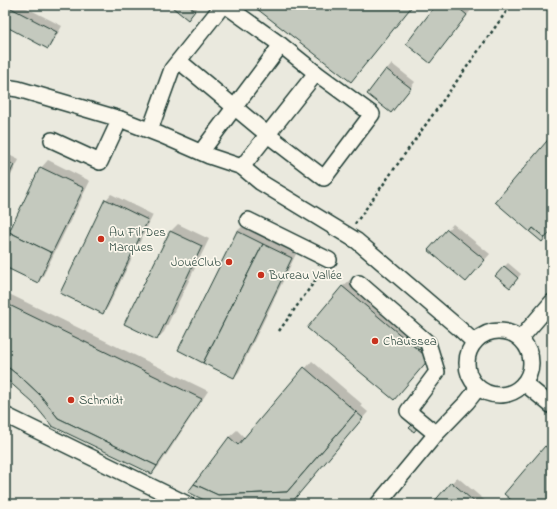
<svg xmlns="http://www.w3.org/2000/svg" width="557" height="509" viewBox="0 0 557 509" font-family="'Indie Flower',sans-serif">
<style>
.built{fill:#eae9de}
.shadow{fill:#0003}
.building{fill:#c4c9be;stroke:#1f3d34}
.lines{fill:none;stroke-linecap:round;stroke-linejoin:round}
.minor-casing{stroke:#1f3d34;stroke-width:18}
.path{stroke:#1f3d34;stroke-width:2.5;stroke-dasharray:3 3;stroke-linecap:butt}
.minor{stroke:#fbf7ec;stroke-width:15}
.poi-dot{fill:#c8321e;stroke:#fbf7ec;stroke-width:1.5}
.labels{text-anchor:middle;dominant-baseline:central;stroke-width:3.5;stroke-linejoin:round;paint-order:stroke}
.poi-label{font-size:13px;fill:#1f3d34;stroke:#fbf7ec;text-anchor:start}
</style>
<rect width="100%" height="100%" fill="#fbf7ec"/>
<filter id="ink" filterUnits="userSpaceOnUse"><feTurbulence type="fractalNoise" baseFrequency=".025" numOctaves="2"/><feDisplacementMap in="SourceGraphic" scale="8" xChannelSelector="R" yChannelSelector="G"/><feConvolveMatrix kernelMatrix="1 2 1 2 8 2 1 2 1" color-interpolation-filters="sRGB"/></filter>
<g filter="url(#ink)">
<rect class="built" x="5" y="5" width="547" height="499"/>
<g class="shadow">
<path d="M5,5H21L62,26L53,42L48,48L5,25Z"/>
<path d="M175,5H196L198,7L191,15Z"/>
<path d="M437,5H467L472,9L430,61Z"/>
<path d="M392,64L415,82L391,112L368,93Z"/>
<path d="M5,153L19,160L5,187Z"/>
<path d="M48,160L90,181L43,276L38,282L5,266V243L41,168Z"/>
<path d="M111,194L153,215L108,307L103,313L106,200Z"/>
<path d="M178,224L209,239L164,332L157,339L126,324L171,231Z"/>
<path d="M453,224L490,254L466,281L430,250Z"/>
<path d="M243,226L297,252L239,372L234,377L237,231Z"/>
<path d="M508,263L521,274L514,283L504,267Z"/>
<path d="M350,280L435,351L394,399L342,287Z"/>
<path d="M5,292L208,391L159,466L152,473L34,403L5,377Z"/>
<path d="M312,361L362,404L361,406L368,412L297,495L228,504H215L229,437L237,430L245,438Z"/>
<path d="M552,440V501L549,504H518L545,446Z"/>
<path d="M457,477L489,504H434Z"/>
</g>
<g class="building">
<path d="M5,5L57,32L48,49L5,26Z"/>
<path d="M174,5H188L195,11L188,20L172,7Z"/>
<path d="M252,5H413L351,82Z"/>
<path d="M436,5H455L467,15L430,63L406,44Z"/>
<path d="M386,69L411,88L391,113L367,94Z"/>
<path d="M552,135V230L545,238L533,228L530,232L495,202Z"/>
<path d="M5,161L14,165L5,183Z"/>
<path d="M40,167L84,188L52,253L9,232Z"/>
<path d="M105,199L148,220L103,314L60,293Z"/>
<path d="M533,228L545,238L542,242L530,232Z"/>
<path d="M447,229L485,260L466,282L428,250Z"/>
<path d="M170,231L202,246L157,340L124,324Z"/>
<path d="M237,231L263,244L203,363L178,350Z"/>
<path d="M9,232L52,253L38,283L5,267V240Z"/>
<path d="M263,244L292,258L234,378L203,363Z"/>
<path d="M504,266L518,278L510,288L495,276Z"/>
<path d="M342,286L429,359L394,400L307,328Z"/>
<path d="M5,303L202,399L157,466L58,418L40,395L24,380L5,365Z"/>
<path d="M407,333L422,346L419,350L403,337Z"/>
<path d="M5,365L24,380L40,395L58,418L157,466L152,474L52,426L33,403L5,378Z"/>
<path d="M304,367L356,412L287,492L218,495L194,484L229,437L238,445Z"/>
<path d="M356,412L363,418L292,502L247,504H212L188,492L194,484L218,495L287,492Z"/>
<path d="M414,423L418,427L414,432L409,428Z"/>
<path d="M545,446L552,452V500L549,504H516L504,494Z"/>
<path d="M451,482L477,504H432Z"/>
</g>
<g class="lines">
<defs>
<g id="minor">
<path d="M225,5L281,45"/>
<path d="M179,61L268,135L324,178L372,114L316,73"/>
<path d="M5,87L18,89L120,119L161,135L209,156L242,167L260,182L357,241L460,329L474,342"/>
<path d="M150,130L172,69L223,5"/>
<path d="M52,140L100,162L120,119"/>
<path d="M201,152L281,45L316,73L242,167"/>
<path d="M248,220L329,260"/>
<path d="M359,283L428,343L437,372L408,411L436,434"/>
<circle cx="499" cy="363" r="32"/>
<path d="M521,338L552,302"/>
<path d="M524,383L552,406"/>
<path d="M5,415L187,504"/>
<path d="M378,504L436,434L467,402L478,388"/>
</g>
</defs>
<use href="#minor" class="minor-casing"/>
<g class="path">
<path d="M355,224L511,5"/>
<path d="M279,331L322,271"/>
</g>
<use href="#minor" class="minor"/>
</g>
</g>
<g class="poi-dot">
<circle cx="101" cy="239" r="4"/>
<circle cx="229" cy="262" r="4"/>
<circle cx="261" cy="275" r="4"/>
<circle cx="375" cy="341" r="4"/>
<circle cx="71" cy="400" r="4"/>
</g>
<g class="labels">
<g class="poi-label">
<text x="109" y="232">Au Fil Des<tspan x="109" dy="15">Marques</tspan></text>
<text x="221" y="262" text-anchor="end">JouéClub</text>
<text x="269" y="275">Bureau Vallée</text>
<text x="383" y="341">Chaussea</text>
<text x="79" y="400">Schmidt</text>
</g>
</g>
<rect width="557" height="509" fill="none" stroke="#fbf7ec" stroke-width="20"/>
<rect x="10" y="10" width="537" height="489" fill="none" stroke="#1f3d34" stroke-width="1.5" filter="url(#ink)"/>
</svg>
